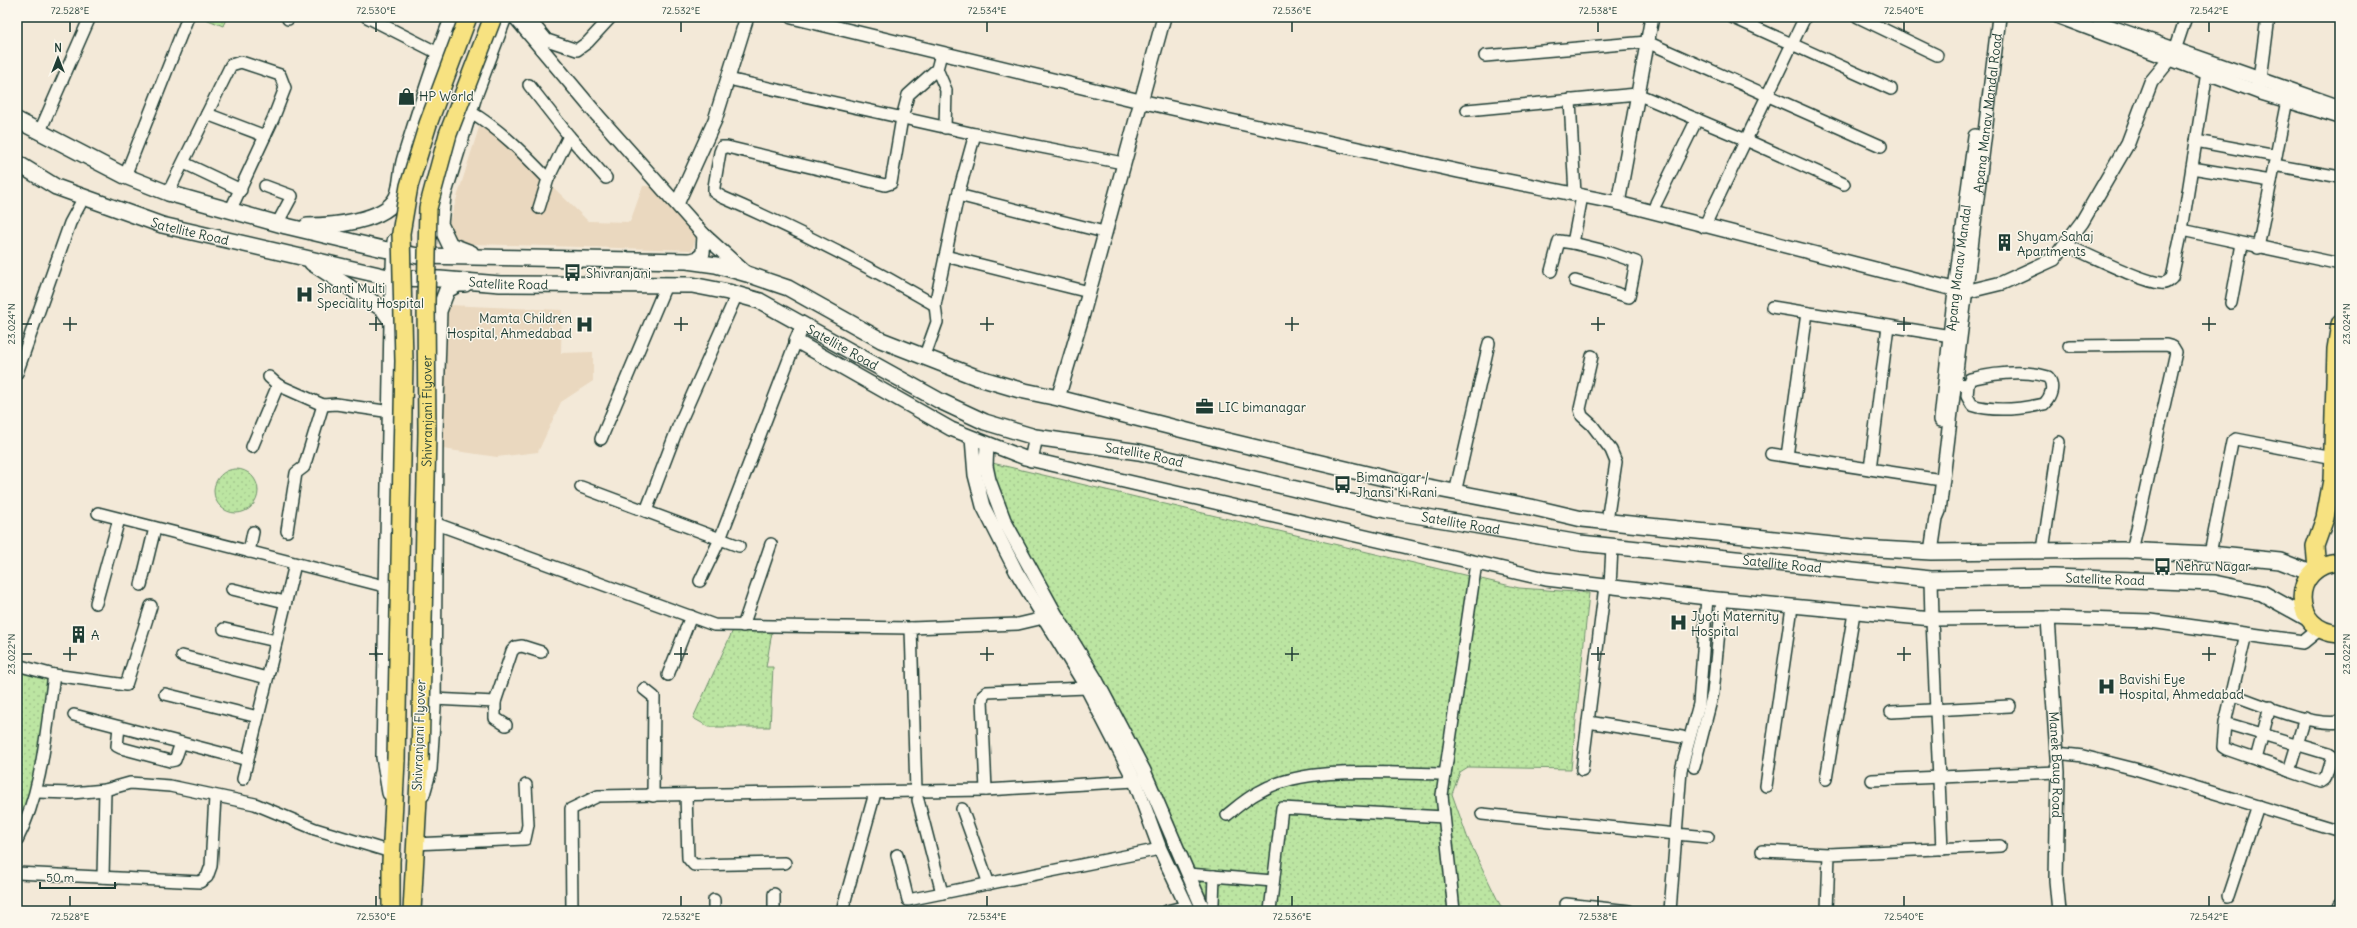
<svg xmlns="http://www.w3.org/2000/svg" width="2357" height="928" viewBox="0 0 2357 928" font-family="Delius,sans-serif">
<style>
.built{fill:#ead8bf}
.grass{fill:url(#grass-dots);stroke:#6e916b}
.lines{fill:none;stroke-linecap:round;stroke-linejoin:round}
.minor-casing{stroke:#1f3d34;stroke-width:14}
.tertiary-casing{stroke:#1f3d34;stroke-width:16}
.secondary-casing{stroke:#1f3d34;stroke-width:18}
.primary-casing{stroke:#1f3d34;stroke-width:20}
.minor{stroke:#fbf7ec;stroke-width:11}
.tertiary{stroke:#fbf7ec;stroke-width:13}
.secondary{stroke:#fbf7ec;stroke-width:15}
.primary{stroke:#f7e281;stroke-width:17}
.primary-bridge-casing{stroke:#1f3d34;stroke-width:20;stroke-linecap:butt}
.primary-bridge{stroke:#f7e281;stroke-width:17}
.ticks{fill:none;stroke:#1f3d34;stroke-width:1.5}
.labels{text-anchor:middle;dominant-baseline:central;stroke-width:3;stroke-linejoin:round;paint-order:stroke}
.poi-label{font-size:13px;fill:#1f3d34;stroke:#fbf7ec;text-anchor:start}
.street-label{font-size:13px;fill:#1f3d34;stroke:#fbf7ec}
.neatline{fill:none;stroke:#1f3d34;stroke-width:1.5}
.ticks-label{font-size:10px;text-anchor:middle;fill:#1f3d34}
</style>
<defs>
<pattern id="grass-dots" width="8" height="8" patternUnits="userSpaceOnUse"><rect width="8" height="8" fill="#bce5a2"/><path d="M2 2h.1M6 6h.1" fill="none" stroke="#a1c58c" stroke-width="1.8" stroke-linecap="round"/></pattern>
</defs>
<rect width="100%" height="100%" fill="#f3e9d8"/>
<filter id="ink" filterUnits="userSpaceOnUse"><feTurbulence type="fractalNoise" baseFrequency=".025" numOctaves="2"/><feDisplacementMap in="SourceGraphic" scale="8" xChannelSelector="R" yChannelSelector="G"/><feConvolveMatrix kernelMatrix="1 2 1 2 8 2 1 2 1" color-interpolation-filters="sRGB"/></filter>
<g filter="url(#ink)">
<g class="built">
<path d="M482,118L588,221L630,222L643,186H650L697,235L692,250L474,244L456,242L450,234L449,223Z"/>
<path d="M448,305L562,310L561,353L593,352V381L561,402L538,452L497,457L443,449Z"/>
</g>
<g class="grass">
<path d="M201,17H227L223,26Z"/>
<path d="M988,462L1519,588L1589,593L1571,769L1468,767L1460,772L1452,794L1468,839L1503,911H1193L1050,613L998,524L983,486Z"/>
<circle cx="236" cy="491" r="22"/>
<path d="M734,628L772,632L766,667H773L770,727H709L693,718Z"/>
<path d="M17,672L53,678L34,792L23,823H17Z"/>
</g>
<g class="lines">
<defs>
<g id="minor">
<path d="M367,17L438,53"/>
<path d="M528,17L547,40L577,50L588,42L611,17"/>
<path d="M1732,17L1891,89"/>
<path d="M1858,17L1937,55"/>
<path d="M288,19V17"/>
<path d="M2175,50L2186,17"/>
<path d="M1485,56L1647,42L1881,146"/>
<path d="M937,69L946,90L945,128"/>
<path d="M2207,72L2182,230L2340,264"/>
<path d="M728,79L975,134L1123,163"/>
<path d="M529,85L569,136L606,178"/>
<path d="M1570,100L1575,195"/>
<path d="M1467,110L1637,94L1746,140L1844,184"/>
<path d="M469,111C499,128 524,154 548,179L539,208"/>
<path d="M207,114L265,136"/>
<path d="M40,131L90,17"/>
<path d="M2196,141L2276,156"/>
<path d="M184,163L241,190"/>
<path d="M2274,165L2340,177"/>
<path d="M2192,168L2271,181"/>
<path d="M125,176L188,17"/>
<path d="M548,179L569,136"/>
<path d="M265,186L292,196L277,224"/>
<path d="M168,193L231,65L241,62L280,75L285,88L273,119L230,211"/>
<path d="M958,195L1104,232"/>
<path d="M1656,203L1697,119"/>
<path d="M1704,227L1805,17"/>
<path d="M1573,243L1605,251L1636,262L1629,297L1575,281"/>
<path d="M2065,245C2086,253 2141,282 2161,283C2166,284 2168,281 2172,278L2182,230"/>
<path d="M2258,248L2287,100"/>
<path d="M945,256L1089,292"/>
<path d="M1551,271L1559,241L1573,243L1582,196"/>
<path d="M2231,303L2242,244"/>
<path d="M935,305C866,265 796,229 722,197L714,192V187L720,152L722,147H727L885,185L891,183L902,118L908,95L937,69L941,54"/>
<path d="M1772,307L1957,337"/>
<path d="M2069,346L2166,345L2173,347L2176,352L2132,551"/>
<path d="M1592,356L1580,409L1582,416L1592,425L1611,450L1616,462L1607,521"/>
<path d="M924,358L937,322L935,305L958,195L975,134"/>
<path d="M17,373L70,223L84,197"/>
<path d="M269,377L278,385"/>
<path d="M1955,384L1968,385L1970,379C1995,373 2023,369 2048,377C2055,386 2051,397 2044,404C2021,409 1994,412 1972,405L1967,396L1968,385"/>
<path d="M601,439L666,285"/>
<path d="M252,447L278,385L323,405L336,404L391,412"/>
<path d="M1771,454L1935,479"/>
<path d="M1787,456L1807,313"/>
<path d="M1870,469L1888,326"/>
<path d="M581,487L739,546"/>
<path d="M1455,493L1489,343"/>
<path d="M646,511L678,427L737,294"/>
<path d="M98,513L388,587"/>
<path d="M434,523L714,625L911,628"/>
<path d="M287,531L296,473L304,467L323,405"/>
<path d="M2043,550L2059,442"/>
<path d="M249,552L253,532"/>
<path d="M2210,554L2232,442L2236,439L2333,458"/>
<path d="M700,581L720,539L796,341"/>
<path d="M141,585L155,528"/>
<path d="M1610,587L1612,547"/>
<path d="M232,589L285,602"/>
<path d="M1707,598L1699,704L1681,770L1676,834L1708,837"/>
<path d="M96,603L119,519"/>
<path d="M1932,619L1942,849"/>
<path d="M743,626L771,544"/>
<path d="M224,629L276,641"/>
<path d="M182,656L267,678"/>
<path d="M17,665L54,675L126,685L151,606"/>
<path d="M668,675L691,616"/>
<path d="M644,689L654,697L653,796"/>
<path d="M165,694L258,717"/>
<path d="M2233,695C2263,705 2309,726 2340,722"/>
<path d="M433,699L495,702L512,651L516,647L522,646L541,652"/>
<path d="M495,702V718L506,725"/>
<path d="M1891,712L2010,706"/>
<path d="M74,715L248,760"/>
<path d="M1588,722L1682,737"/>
<path d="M2225,723L2329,754L2332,756L2325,779L2321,782L2226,749L2223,747L2225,723L2246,634"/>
<path d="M119,727L117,746L121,748L170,761L175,760L181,743"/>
<path d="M2057,753L2083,756L2135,769L2340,831"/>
<path d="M2256,759L2270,707"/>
<path d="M1694,767L1713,693L1722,600"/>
<path d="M1582,770L1605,586"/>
<path d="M2289,771L2305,718"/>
<path d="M243,779L295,564"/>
<path d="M1826,779L1854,613"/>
<path d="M1872,780L2058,772"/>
<path d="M1766,786L1792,607"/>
<path d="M986,790L982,700L984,694L987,692L1087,688"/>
<path d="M916,791L911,628L1018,624L1052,616"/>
<path d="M37,792L72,793L105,790L130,783L170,786L255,804L315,829L391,852"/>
<path d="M686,795L688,858L694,865L785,863"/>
<path d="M918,800L942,893"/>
<path d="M962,809L989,884"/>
<path d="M1482,814L1676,834L1670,911"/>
<path d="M1227,815C1237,807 1247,798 1259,792C1306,764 1391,774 1445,774"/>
<path d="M17,840C43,790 46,730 54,675"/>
<path d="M414,844L525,839L528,825L526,785"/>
<path d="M1762,851L1829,854"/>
<path d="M897,855L908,900L1160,849"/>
<path d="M17,873L200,882L207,877L211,866L215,797"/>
<path d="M1188,874L1273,881"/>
<path d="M103,877L105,790"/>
<path d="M774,894V911"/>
<path d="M2228,896L2258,806"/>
<path d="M714,900V911"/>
<path d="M1213,903L1214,876"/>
<path d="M1566,904L1629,911"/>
<path d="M572,911L571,809L598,796L986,790L1135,781"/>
<path d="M842,911L875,793"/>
<path d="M1167,911L1187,906"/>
<path d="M1270,911L1282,808L1444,817"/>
<path d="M1454,911L1442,795L1476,563"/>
<path d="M1827,911L1829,854L2000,846"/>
<path d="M2337,911L2340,904"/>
</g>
<g id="tertiary">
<path d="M515,17L598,116L704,235L747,274"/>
<path d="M792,17L1140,101L1458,171L1618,203L1965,292L2002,283L2054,259L2082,222L2128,143L2151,82L2170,59"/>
<path d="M2059,17L2258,92L2340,117"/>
<path d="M2100,23L2340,107"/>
<path d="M2259,87L2268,17"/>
<path d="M1618,203L1652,17"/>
<path d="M677,204L715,120L747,17"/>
<path d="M687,261L698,258L703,253L704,235"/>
<path d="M803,325L796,341L951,429L1025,458L1546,579L1707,598L1932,619"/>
<path d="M1058,398L1083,314L1164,17"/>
<path id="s1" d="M1941,420L1955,290L1975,136"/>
<path d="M972,438L975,475L983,506L1016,571L1087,688L1135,781L1160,849L1189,911"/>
<path d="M987,444L986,466L989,480L1004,520L1056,615L1096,680L1144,771L1204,911"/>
<path d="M1031,460L1036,437"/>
<path id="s2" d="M1931,552L1936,518L1939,511L1999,17"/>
<path d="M1931,579L1932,619L2048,618L2151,621L2303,642L2319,629"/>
<path id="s3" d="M2048,618L2058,772L2056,880L2059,911"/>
</g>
<g id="secondary">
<path d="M17,120L125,176L168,193L286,226L383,249L418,256L687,261L716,265L747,274L788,288L881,340L976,377L1020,390L1058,398L1211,437L1392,480L1531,507L1582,519L1861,548L1931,552L2122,550L2210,554L2280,561L2311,573"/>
<path id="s4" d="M17,163L56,187L162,225L392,278L440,279L500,284L692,285L728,292L760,301L940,401L985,422L1035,437L1139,452L1385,510L1580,543L1931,579L2054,577L2214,583L2262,593L2309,619"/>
<path d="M307,226C331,226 385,222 397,197C402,186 401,170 405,158C420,111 434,63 453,17"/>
<path d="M471,253L450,245L440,224L443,196L474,96L504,17"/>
<path d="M312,263L383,309L392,322L384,757L390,793"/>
<path d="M392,322L395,241"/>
<path d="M422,794L429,769L433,707L435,431L439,311L447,290L458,284H465"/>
</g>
<g id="primary">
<path d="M2340,562C2289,564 2290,632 2340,634"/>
<path d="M2317,569L2315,546L2325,518L2332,480L2336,349L2340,324"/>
<path d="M391,911V862L396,760"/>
<path d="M412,911L420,761"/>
</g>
</defs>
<use href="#minor" class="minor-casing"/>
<use href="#tertiary" class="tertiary-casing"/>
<use href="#secondary" class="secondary-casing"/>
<use href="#primary" class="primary-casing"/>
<use href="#minor" class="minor"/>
<use href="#tertiary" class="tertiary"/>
<use href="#secondary" class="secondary"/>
<use href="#primary" class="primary"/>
<defs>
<g id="primary-bridge">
<path d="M396,760L404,361L401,233L409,186L428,124L468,17"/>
<path id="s5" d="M420,761L427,432L426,303L428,208L448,134L493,17"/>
</g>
</defs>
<use href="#primary-bridge" class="primary-bridge-casing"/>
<use href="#primary-bridge" class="primary-bridge"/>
</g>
</g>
<path class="ticks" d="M70,22V32M376,22V32M681,22V32M987,22V32M1292,22V32M1598,22V32M1904,22V32M2209,22V32M70,317V331M376,317V331M681,317V331M987,317V331M1292,317V331M1598,317V331M1904,317V331M2209,317V331M22,324H32M63,324H77M369,324H383M674,324H688M980,324H994M1285,324H1299M1591,324H1605M1897,324H1911M2202,324H2216M2325,324H2335M70,647V661M376,647V661M681,647V661M987,647V661M1292,647V661M1598,647V661M1904,647V661M2209,647V661M22,654H32M63,654H77M369,654H383M674,654H688M980,654H994M1285,654H1299M1591,654H1605M1897,654H1911M2202,654H2216M2325,654H2335M70,896V906M376,896V906M681,896V906M987,896V906M1292,896V906M1598,896V906M1904,896V906M2209,896V906"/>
<defs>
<symbol id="shop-bare" viewBox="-9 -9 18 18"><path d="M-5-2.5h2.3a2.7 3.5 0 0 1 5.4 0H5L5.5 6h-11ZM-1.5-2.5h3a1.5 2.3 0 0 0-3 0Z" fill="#1f3d34" stroke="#fbf7ec" stroke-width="2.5" paint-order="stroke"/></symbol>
<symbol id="building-bare" viewBox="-9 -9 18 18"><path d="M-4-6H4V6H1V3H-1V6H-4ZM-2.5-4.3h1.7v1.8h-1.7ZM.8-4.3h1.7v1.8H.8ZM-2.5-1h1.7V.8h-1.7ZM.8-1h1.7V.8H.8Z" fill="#1f3d34" stroke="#fbf7ec" stroke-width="2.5" paint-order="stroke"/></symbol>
<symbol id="bus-bare" viewBox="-9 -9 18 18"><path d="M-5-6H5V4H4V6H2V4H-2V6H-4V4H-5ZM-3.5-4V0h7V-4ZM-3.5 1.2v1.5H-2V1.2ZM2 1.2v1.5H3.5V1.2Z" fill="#1f3d34" stroke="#fbf7ec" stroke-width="2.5" paint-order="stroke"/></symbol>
<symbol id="hospital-bare" viewBox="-9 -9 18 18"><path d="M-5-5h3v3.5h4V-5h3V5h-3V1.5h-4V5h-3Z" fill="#1f3d34" stroke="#fbf7ec" stroke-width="2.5" paint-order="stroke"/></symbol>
<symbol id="office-bare" viewBox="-9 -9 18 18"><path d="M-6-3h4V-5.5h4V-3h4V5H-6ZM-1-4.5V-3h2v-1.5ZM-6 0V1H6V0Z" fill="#1f3d34" stroke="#fbf7ec" stroke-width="2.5" paint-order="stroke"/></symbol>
</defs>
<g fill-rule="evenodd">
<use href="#shop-bare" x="394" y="84" width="25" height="25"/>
<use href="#building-bare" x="1992" y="230" width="25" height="25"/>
<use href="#bus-bare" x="560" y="260" width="25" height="25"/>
<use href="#hospital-bare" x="292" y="282" width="25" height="25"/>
<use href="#hospital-bare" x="572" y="312" width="25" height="25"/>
<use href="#office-bare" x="1192" y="394" width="25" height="25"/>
<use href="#bus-bare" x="1330" y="472" width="25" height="25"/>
<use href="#bus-bare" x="2150" y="554" width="25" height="25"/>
<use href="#hospital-bare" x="1666" y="610" width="25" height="25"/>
<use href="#building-bare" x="66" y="622" width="25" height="25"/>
<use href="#hospital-bare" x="2094" y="674" width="25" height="25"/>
</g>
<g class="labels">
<g class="poi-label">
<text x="419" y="96">HP World</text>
<text x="2017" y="236">Shyam Sahaj<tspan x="2017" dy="15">Apartments</tspan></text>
<text x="586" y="273">Shivranjani</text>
<text x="317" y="288">Shanti Multi<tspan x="317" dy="15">Speciality Hospital</tspan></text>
<text x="572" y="318" text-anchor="end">Mamta Children<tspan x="572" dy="15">Hospital, Ahmedabad</tspan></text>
<text x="1218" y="407">LIC bimanagar</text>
<text x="1356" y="477">Bimanagar /<tspan x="1356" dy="15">Jhansi Ki Rani</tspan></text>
<text x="2175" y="566">Nehru Nagar</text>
<text x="1691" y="616">Jyoti Maternity<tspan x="1691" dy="15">Hospital</tspan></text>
<text x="91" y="635">A</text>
<text x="2119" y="679">Bavishi Eye<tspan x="2119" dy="15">Hospital, Ahmedabad</tspan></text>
</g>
<g class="street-label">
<text stroke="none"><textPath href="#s2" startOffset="443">Apang Manav Mandal Road</textPath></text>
<text stroke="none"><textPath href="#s4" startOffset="187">Satellite Road</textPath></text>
<text stroke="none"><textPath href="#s1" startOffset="153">Apang Manav Mandal</textPath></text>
<text stroke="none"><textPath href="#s4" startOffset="511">Satellite Road</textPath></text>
<text stroke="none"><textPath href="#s4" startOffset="859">Satellite Road</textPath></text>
<text stroke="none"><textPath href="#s5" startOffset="350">Shivranjani Flyover</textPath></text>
<text stroke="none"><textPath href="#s4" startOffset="1183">Satellite Road</textPath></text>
<text stroke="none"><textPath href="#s4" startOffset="1507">Satellite Road</textPath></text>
<text stroke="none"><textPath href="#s4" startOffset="1831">Satellite Road</textPath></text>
<text stroke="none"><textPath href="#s4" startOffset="2155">Satellite Road</textPath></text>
<text transform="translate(419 735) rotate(-88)">Shivranjani Flyover</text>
<text stroke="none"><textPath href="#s3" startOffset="147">Manek Baug Road</textPath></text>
</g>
</g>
<rect width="2357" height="928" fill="none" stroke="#fbf7ec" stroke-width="44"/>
<g transform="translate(58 58)" stroke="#fbf7ec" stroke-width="3" paint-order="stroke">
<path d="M0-3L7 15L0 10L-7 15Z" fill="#1f3d34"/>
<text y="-6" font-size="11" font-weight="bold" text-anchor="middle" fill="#1f3d34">N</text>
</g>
<path d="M40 882v6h75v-6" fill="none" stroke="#1f3d34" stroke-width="2"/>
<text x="46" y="882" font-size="12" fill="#1f3d34" stroke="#fbf7ec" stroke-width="3" paint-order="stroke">50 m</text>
<rect x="22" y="22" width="2313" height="884" class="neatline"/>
<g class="ticks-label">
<text x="70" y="14">72.528°E</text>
<text x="376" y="14">72.530°E</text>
<text x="681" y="14">72.532°E</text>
<text x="987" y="14">72.534°E</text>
<text x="1292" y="14">72.536°E</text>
<text x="1598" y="14">72.538°E</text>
<text x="1904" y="14">72.540°E</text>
<text x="2209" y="14">72.542°E</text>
<text transform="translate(11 324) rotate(-90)" y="4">23.024°N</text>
<text transform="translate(2346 324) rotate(-90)" y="4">23.024°N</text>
<text transform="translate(11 654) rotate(-90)" y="4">23.022°N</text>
<text transform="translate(2346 654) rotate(-90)" y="4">23.022°N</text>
<text x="70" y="920">72.528°E</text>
<text x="376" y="920">72.530°E</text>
<text x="681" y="920">72.532°E</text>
<text x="987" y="920">72.534°E</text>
<text x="1292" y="920">72.536°E</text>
<text x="1598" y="920">72.538°E</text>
<text x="1904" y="920">72.540°E</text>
<text x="2209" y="920">72.542°E</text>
</g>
</svg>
